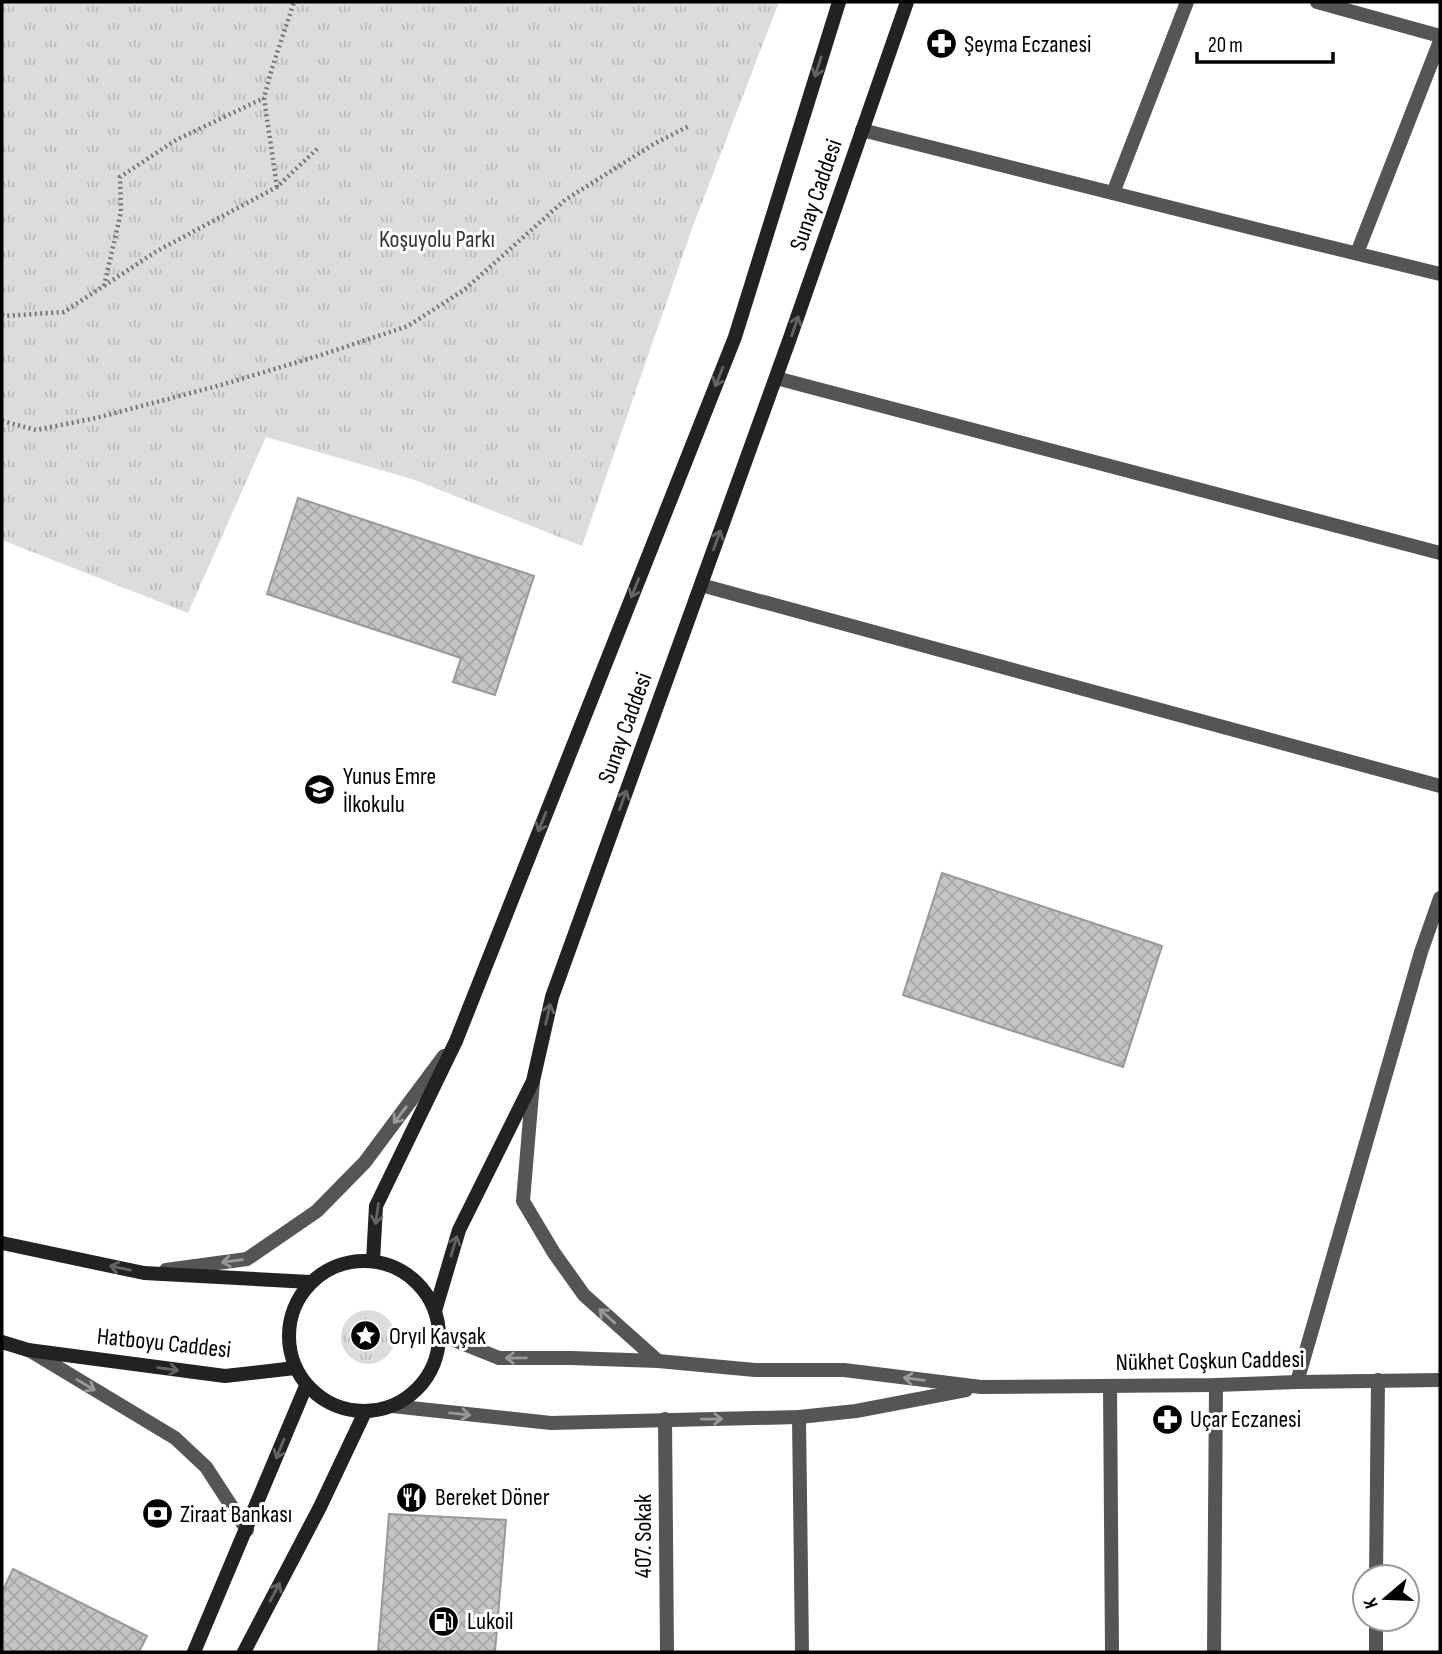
<svg xmlns="http://www.w3.org/2000/svg" width="1442" height="1654" viewBox="0 0 1442 1654" font-family="'Sofia Sans Condensed',sans-serif">
<style>
.grass{fill:url(#grass-tufts)}
.building{fill:url(#building-cross-hatch);stroke:#999;stroke-width:2}
.lines{fill:none;stroke-linecap:round;stroke-linejoin:round}
.path{stroke:#777;stroke-width:4.5;stroke-dasharray:2 3.5;stroke-linecap:butt}
.minor{stroke:#555;stroke-width:14}
.tertiary{stroke:#555;stroke-width:14}
.secondary{stroke:#222;stroke-width:14}
.oneway{stroke:#646464}
.oneway2{stroke:#999}
.labels{text-anchor:middle;dominant-baseline:central;stroke-width:6;stroke-linejoin:round;paint-order:stroke}
.poi-label{font-size:24px;fill:#000;stroke:#fff;text-anchor:start}
.street-label{font-size:24px;fill:#000;stroke:#fff}
.park-label{font-size:24px;fill:#333;stroke:#fff}
</style>
<defs>
<pattern id="grass-tufts" width="24" height="20" patternUnits="userSpaceOnUse" patternTransform="scale(1.75)"><rect width="24" height="20" fill="#dcdcdc"/><path d="M3 7l-1-3M5 7V3M7 7l1-3M15 17l-1-3M17 17v-4M19 17l1-3" fill="none" stroke="#bbb"/></pattern>
<pattern id="building-cross-hatch" width="8" height="8" patternUnits="userSpaceOnUse" patternTransform="scale(1.75)"><rect width="8" height="8" fill="#c4c4c4"/><path d="M0 0l8 8M0 8l8-8" fill="none" stroke="#a7a7a7"/></pattern>
</defs>
<rect width="100%" height="100%" fill="#fff"/>
<g class="grass">
<path d="M2,2H779L693,226L582,546L412,479L266,437L188,613L2,540Z"/>
<circle cx="368" cy="1337" r="27"/>
</g>
<g class="building">
<path d="M298,498L534,576L495,695L453,682L461,658L267,594Z"/>
<path d="M942,873L1162,946L1123,1067L903,995Z"/>
<path d="M389,1514L506,1520L495,1652H378Z"/>
<path d="M13,1569L147,1636L139,1652H2V1592Z"/>
</g>
<g class="lines">
<g class="path">
<path d="M277,187L264,98L272,68L294,2"/>
<path d="M104,286L121,212L120,177L176,140L264,98"/>
<path d="M2,315L4,316L64,312L157,251L277,187L318,148"/>
<path d="M2,421L36,430L96,418L221,385L318,356L408,326L464,290L565,200L654,144L689,126"/>
</g>
<g class="minor">
<path d="M1317,2L1440,36"/>
<path d="M862,130L1256,229L1440,274"/>
<path d="M1113,193L1187,2"/>
<path d="M1357,253L1440,41"/>
<path d="M776,378L1440,553"/>
<path d="M701,585L1440,786"/>
<path d="M1297,1382L1421,952L1440,898"/>
<path d="M1110,1386L1112,1652"/>
<path d="M799,1417L802,1652"/>
<path d="M665,1419L667,1652"/>
<path d="M1376,1577L1378,1380"/>
<path d="M1214,1652L1216,1385"/>
<path d="M1376,1652V1619"/>
</g>
<g class="tertiary">
<path d="M533,1082L523,1201L554,1253L584,1295L658,1361"/>
<path d="M166,1270L247,1259L317,1211L365,1162L444,1056"/>
<path d="M439,1334L499,1358H571L658,1361L755,1370H844L981,1387L1216,1385L1297,1382L1440,1380"/>
<path d="M29,1350L175,1438L206,1467L247,1530"/>
<path d="M392,1406L551,1423L799,1417L856,1411L966,1390"/>
</g>
<g class="secondary">
<path d="M2,1243L144,1273L310,1282"/>
<circle cx="364" cy="1336" r="75"/>
<path d="M373,1261L376,1206L456,1041L735,337L839,2"/>
<path d="M435,1311L459,1230L533,1081L552,997L790,338L907,2"/>
<path d="M2,1342L28,1350L225,1376L295,1368"/>
<path d="M194,1652L306,1386"/>
<path d="M244,1652L320,1507L365,1412"/>
</g>
</g>
<defs><path id="oneway-shaft" d="M-6 0H5M1.5-3L5.5 0L1.5 3" fill="none" stroke-width="1.6" stroke-linecap="round" stroke-linejoin="round" transform="scale(1.75)"/></defs>
<g class="oneway">
<use href="#oneway-shaft" transform="translate(818 67) rotate(107)"/>
<use href="#oneway-shaft" transform="translate(795 326) rotate(-71)"/>
<use href="#oneway-shaft" transform="translate(719 377) rotate(112)"/>
<use href="#oneway-shaft" transform="translate(717 540) rotate(-70)"/>
<use href="#oneway-shaft" transform="translate(635 588) rotate(112)"/>
<use href="#oneway-shaft" transform="translate(623 800) rotate(-70)"/>
<use href="#oneway-shaft" transform="translate(542 822) rotate(112)"/>
<use href="#oneway-shaft" transform="translate(548 1014) rotate(-77)"/>
<use href="#oneway-shaft" transform="translate(377 1214) rotate(98)"/>
<use href="#oneway-shaft" transform="translate(454 1246) rotate(-73)"/>
<use href="#oneway-shaft" transform="translate(120 1268) rotate(-168)"/>
<use href="#oneway-shaft" transform="translate(168 1369) rotate(8)"/>
<use href="#oneway-shaft" transform="translate(280 1449) rotate(112)"/>
<use href="#oneway-shaft" transform="translate(275 1592) rotate(-62)"/>
</g>
<g class="oneway2">
<use href="#oneway-shaft" transform="translate(400 1115) rotate(127)"/>
<use href="#oneway-shaft" transform="translate(232 1261) rotate(172)"/>
<use href="#oneway-shaft" transform="translate(607 1316) rotate(-138)"/>
<use href="#oneway-shaft" transform="translate(516 1358) rotate(179)"/>
<use href="#oneway-shaft" transform="translate(914 1379) rotate(-173)"/>
<use href="#oneway-shaft" transform="translate(86 1385) rotate(31)"/>
<use href="#oneway-shaft" transform="translate(460 1414) rotate(6)"/>
<use href="#oneway-shaft" transform="translate(712 1419) rotate(-1)"/>
</g>
<defs>
<symbol id="pharmacy-disc" viewBox="-11 -11 22 22"><circle r="9.5" fill="#000" stroke="#fff"/><path d="M-2-6h4v4h4v4h-4v4h-4v-4h-4v-4h4Z" fill="#fff"/></symbol>
<symbol id="school-disc" viewBox="-11 -11 22 22"><circle r="9.5" fill="#000" stroke="#fff"/><path d="M0-5L7-2L0 1L-7-2ZM-4 1L0 2.5L4 1V4Q0 6-4 4Z" fill="#fff"/></symbol>
<symbol id="sight-disc" viewBox="-11 -11 22 22"><circle r="9.5" fill="#000" stroke="#fff"/><path d="M0-6L1.8-2.2L6-1.7L2.9 1.2L3.7 5.4L0 3.3L-3.7 5.4L-2.9 1.2L-6-1.7L-1.8-2.2Z" fill="#fff"/></symbol>
<symbol id="restaurant-disc" viewBox="-11 -11 22 22"><circle r="9.5" fill="#000" stroke="#fff"/><path d="M-5-6h1v4h1v-4h1v4h1v-4h1v5L-1.5 .5V6h-2V.5L-5-1ZM5-6V6H3V1.5H1.5Q1.5-4 5-6Z" fill="#fff"/></symbol>
<symbol id="bank-disc" viewBox="-11 -11 22 22"><circle r="9.5" fill="#000" stroke="#fff"/><path d="M-6-4H6V4H-6ZM0-2.3a2.3 2.3 0 1 0 0 4.6a2.3 2.3 0 1 0 0-4.6Z" fill="#fff"/></symbol>
<symbol id="fuel-disc" viewBox="-11 -11 22 22"><circle r="9.5" fill="#000" stroke="#fff"/><path d="M-5.5-6h7V0h2V4h1.3V-2.5L3-4.5l.8-.8L6-3V5H2.5V1h-1V6h-7ZM-4.2-4.7v3.2H.2V-4.7Z" fill="#fff"/></symbol>
</defs>
<g fill-rule="evenodd">
<use href="#pharmacy-disc" x="924" y="26" width="35" height="35"/>
<use href="#school-disc" x="302" y="772" width="35" height="35"/>
<use href="#sight-disc" x="348" y="1318" width="35" height="35"/>
<use href="#pharmacy-disc" x="1150" y="1402" width="35" height="35"/>
<use href="#restaurant-disc" x="394" y="1480" width="35" height="35"/>
<use href="#bank-disc" x="140" y="1496" width="35" height="35"/>
<use href="#fuel-disc" x="426" y="1604" width="35" height="35"/>
</g>
<g class="labels">
<g class="poi-label">
<text x="964" y="44">Şeyma Eczanesi</text>
<text x="343" y="776">Yunus Emre<tspan x="343" dy="28">İlkokulu</tspan></text>
<text x="389" y="1336">Oryıl Kavşak</text>
<text x="1190" y="1419">Uçar Eczanesi</text>
<text x="435" y="1497">Bereket Döner</text>
<text x="180" y="1514">Ziraat Bankası</text>
<text x="467" y="1621">Lukoil</text>
</g>
<g class="street-label">
<text transform="translate(816 195) rotate(-71)">Sunay Caddesi</text>
<text transform="translate(625 728) rotate(-70)">Sunay Caddesi</text>
<text transform="translate(164 1343) rotate(6)">Hatboyu Caddesi</text>
<text transform="translate(1210 1361) rotate(-1)">Nükhet Coşkun Caddesi</text>
<text transform="translate(643 1536) rotate(-90)">407. Sokak</text>
</g>
<g class="park-label">
<text x="437" y="239">Koşuyolu Parkı</text>
</g>
</g>
<rect width="1442" height="1654" fill="none" stroke="#000000" stroke-width="7"/>
<g transform="translate(1386 1598) rotate(251)"><circle r="33" fill="#ffffff" stroke="#999999" stroke-width="2"/>
<path d="M0-5L12 26L0 18L-12 26Z" fill="#000000"/>
<text y="-10" font-size="19" font-weight="bold" text-anchor="middle" fill="#000000">K</text>
</g>
<path d="M1197 52v10h136v-10" fill="none" stroke="#000000" stroke-width="3.5"/>
<text x="1208" y="52" font-size="21" fill="#000000" stroke="#ffffff" stroke-width="5" paint-order="stroke">20 m</text>
</svg>
